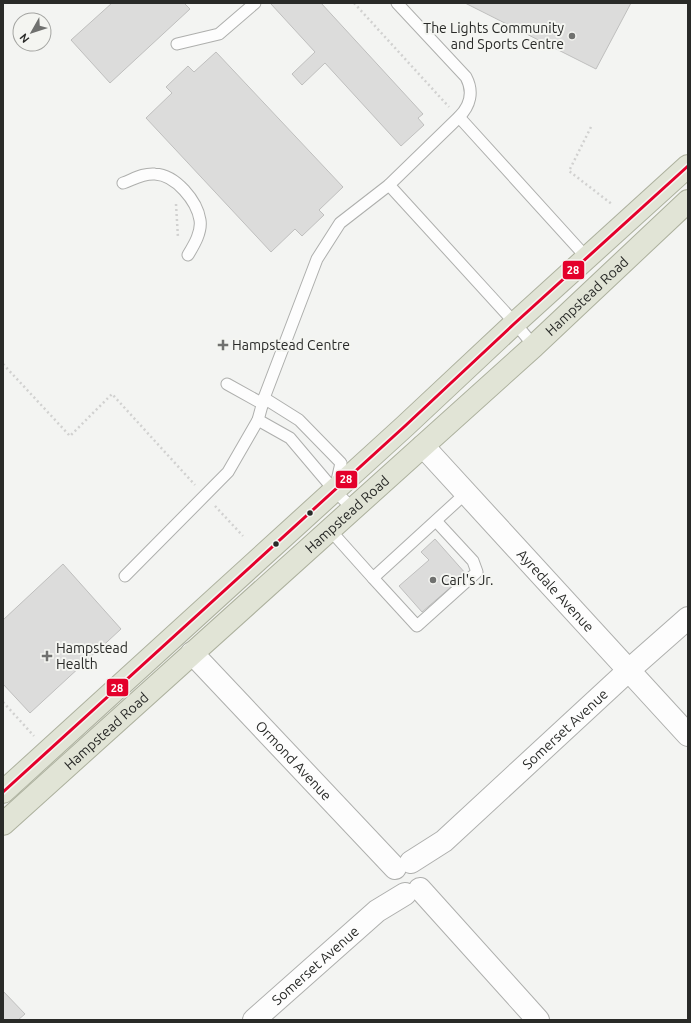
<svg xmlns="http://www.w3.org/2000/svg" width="691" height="1023" viewBox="0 0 691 1023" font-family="Ubuntu,sans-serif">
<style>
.building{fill:#dcdcdb;stroke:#bfbfbe}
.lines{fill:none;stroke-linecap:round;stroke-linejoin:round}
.service-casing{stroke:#aeafad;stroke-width:13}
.minor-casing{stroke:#aeafad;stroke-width:24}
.trunk-casing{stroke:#acb09d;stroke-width:24}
.path{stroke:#d1d1d0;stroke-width:2.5;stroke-dasharray:2 3;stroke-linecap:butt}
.service{stroke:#fdfdfd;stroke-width:11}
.minor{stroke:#fdfdfd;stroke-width:22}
.trunk{stroke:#e1e4d6;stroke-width:22}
.bus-1-casing{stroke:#f4f5f1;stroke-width:6}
.bus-1{stroke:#e4002b;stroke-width:3}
.poi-dot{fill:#70716f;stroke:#f4f5f1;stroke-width:1.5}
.bus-dot{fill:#292a28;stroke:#f4f5f1;stroke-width:1.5}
.labels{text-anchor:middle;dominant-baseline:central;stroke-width:4;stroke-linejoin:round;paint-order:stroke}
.poi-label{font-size:14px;fill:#292a28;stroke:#f4f5f1;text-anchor:start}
.street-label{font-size:14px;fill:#292a28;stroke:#f4f5f1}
.line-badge{stroke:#f4f5f1;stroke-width:1.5}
.badge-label{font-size:11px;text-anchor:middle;font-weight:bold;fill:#fff}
</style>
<rect width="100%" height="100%" fill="#f3f4f2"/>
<g class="building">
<path d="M112,3H184L190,9L110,83L71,40Z"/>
<path d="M272,3H321L423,114L418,118L424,125L401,146L325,63L302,85L292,74L315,52L271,4Z"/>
<path d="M465,3H631L596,69Z"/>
<path d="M216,52L343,187L319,210L324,215L302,236L295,229L271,252L146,118L172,93L166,87L188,66L194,72Z"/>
<path d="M435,539L466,574L422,612L399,586L429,560L421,552Z"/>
<path d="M63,564L121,629L30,713L3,684V620Z"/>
<path d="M3,991L25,1014L18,1020H3Z"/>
</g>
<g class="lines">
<defs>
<g id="service">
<path d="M177,44L219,34L255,3"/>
<path d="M459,117L587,258"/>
<path d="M123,183C134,179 143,173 155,174C176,175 197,201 200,220C202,232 194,245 188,255"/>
<path d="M389,185L515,323L534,346"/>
<path d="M227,384L263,404"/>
<path d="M264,398L299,420L341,463L336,485"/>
<path d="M258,420L290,438L334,490L353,509"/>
<path d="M330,530L373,578L466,493"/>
<path d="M125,576L228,472L258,420L264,398L317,259L340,223L389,185L459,117C470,106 474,92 466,77L397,3"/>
<path d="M373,578L417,626L477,572L473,561L436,521"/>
</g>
<g id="minor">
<path id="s1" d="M423,446L688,735"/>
<path id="s2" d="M192,653L395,868"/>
<path id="s3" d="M411,862L444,841L629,670L688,618"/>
<path d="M420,889L538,1020"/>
<path id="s4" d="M254,1020L377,911L405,894"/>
</g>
<g id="trunk">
<path d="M3,792L405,426L515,323L688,166"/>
<path id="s5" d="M3,824L534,346L688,201"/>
</g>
</defs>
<use href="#service" class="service-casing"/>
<use href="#minor" class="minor-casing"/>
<use href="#trunk" class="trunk-casing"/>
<g class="path">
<path d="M354,3L449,107"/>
<path d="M591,127L569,171L613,205"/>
<path d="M176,204L178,238"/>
<path d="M3,364L70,436L112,394L195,485"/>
<path d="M215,506L243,536"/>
<path d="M3,702L34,736"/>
</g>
<use href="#service" class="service"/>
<use href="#minor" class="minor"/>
<use href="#trunk" class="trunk"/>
<defs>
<path id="bus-1" d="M3,792L405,426L515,323L688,166"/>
</defs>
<use href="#bus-1" class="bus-1-casing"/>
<use href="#bus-1" class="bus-1"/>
</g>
<g class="poi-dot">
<circle cx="572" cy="36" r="4"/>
<path d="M221 339h4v4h4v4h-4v4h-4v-4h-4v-4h4z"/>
<circle cx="433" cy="580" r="4"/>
<path d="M45 650h4v4h4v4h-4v4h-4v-4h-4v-4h4z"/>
</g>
<g class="bus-dot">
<circle cx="310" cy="513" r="3.5"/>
<circle cx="276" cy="544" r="3.5"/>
</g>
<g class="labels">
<g class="poi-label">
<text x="564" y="28" text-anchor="end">The Lights Community<tspan x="564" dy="16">and Sports Centre</tspan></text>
<text x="232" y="345">Hampstead Centre</text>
<text x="441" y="580">Carl's Jr.</text>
<text x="56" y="648">Hampstead<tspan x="56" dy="16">Health</tspan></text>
</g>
<g class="street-label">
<text stroke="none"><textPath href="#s5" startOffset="787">Hampstead Road</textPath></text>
<text stroke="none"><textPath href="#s5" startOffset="463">Hampstead Road</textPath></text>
<text stroke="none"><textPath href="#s1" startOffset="196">Ayredale Avenue</textPath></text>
<text stroke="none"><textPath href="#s3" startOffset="204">Somerset Avenue</textPath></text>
<text stroke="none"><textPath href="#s5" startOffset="139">Hampstead Road</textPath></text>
<text stroke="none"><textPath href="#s2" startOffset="148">Ormond Avenue</textPath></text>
<text stroke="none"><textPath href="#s4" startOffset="82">Somerset Avenue</textPath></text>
</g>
</g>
<g class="line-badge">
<rect x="562" y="260" width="23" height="20" rx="4" fill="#e4002b"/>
<rect x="335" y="470" width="23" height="19" rx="4" fill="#e4002b"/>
<rect x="106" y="678" width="23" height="19" rx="4" fill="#e4002b"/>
</g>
<g class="badge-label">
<text x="573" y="274">28</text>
<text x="346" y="483">28</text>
<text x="117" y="692">28</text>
</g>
<rect width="691" height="1023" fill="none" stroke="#292a28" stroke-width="8"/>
<g transform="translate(32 32) rotate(231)"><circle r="19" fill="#f4f5f1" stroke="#a3a4a1"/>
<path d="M0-3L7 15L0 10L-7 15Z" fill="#70716f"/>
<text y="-6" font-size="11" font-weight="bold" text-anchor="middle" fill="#292a28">N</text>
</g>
</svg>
